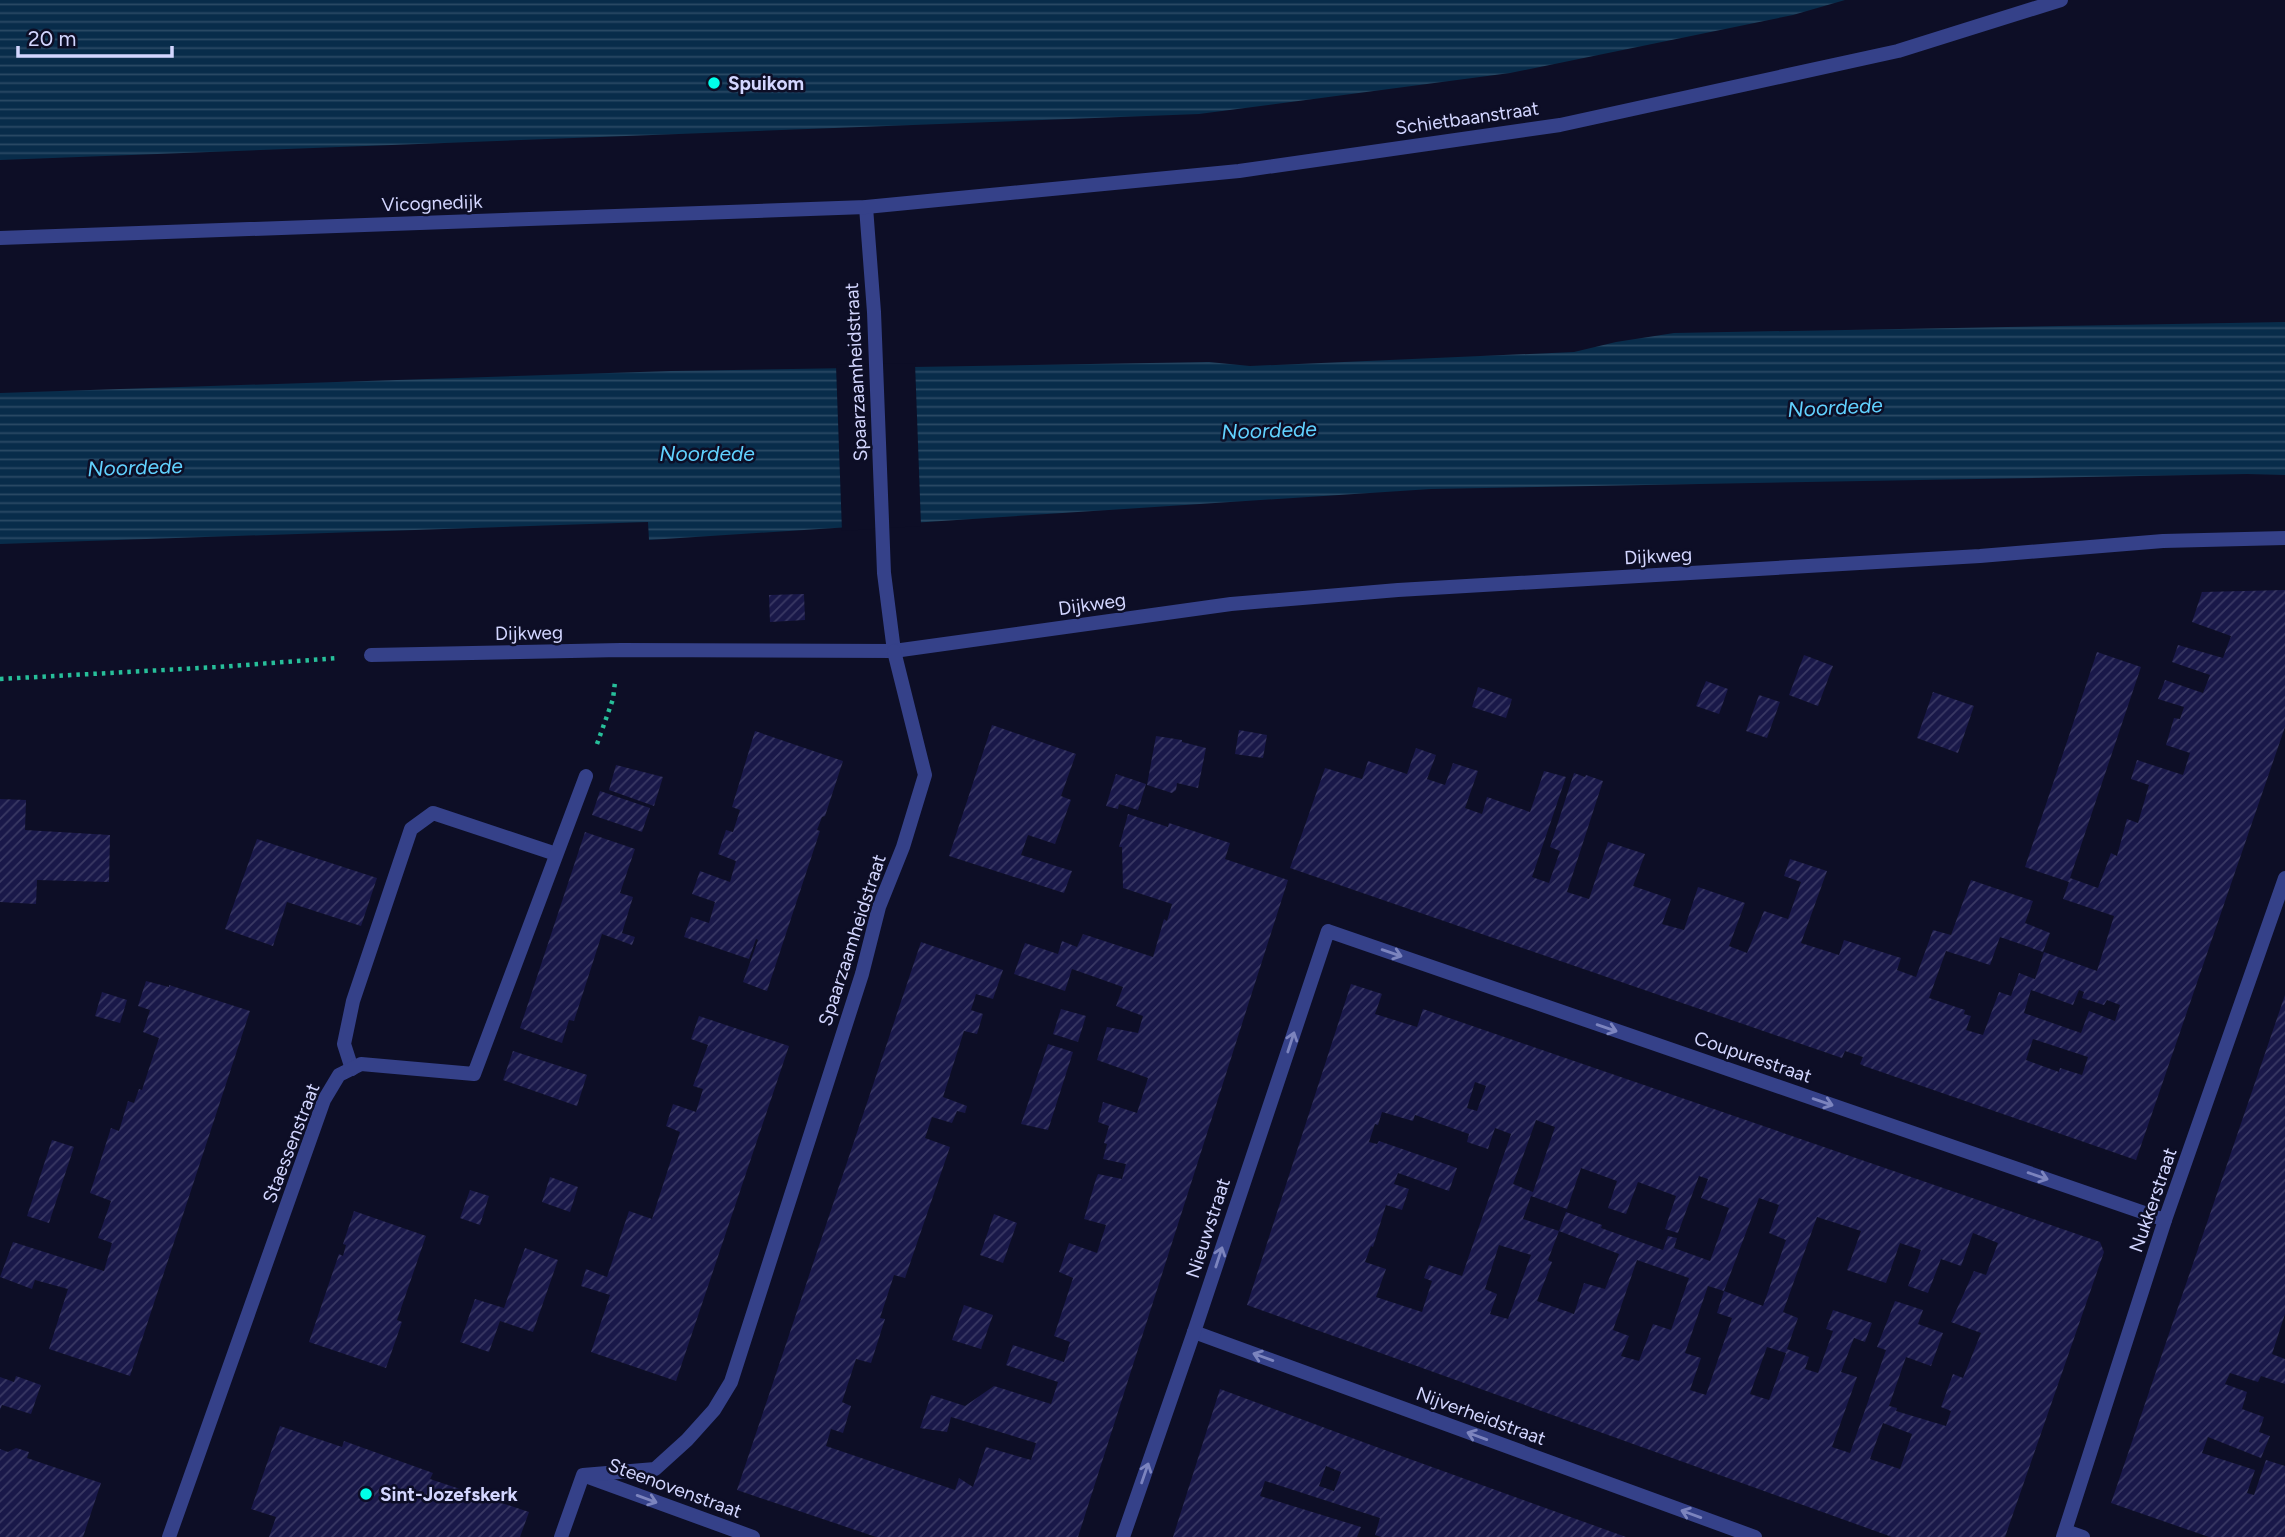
<svg xmlns="http://www.w3.org/2000/svg" width="2285" height="1537" viewBox="0 0 2285 1537" font-family="Figtree,sans-serif">
<style>
.water{fill:url(#water-rules)}
.pier{fill:#0d0e26}
.building{fill:url(#building-hatch);fill-rule:evenodd}
.lines{fill:none;stroke-linecap:round;stroke-linejoin:round}
.path{stroke:#27bf9a;stroke-width:4.5;stroke-dasharray:3.5 5;stroke-linecap:butt}
.lane{stroke:#354189;stroke-width:14}
.street{stroke:#354189;stroke-width:14}
.oneway{stroke:#7c84be}
.poi-dot{fill:#00fee9;stroke:#0d0e26;stroke-width:2.5}
.labels{text-anchor:middle;dominant-baseline:central;stroke-width:5;stroke-linejoin:round;paint-order:stroke}
.poi-label{font-size:19px;font-weight:bold;fill:#d3d6ff;stroke:#0d0e26;text-anchor:start}
.street-label{font-size:19px;fill:#d3d6ff;stroke:#0d0e26}
.water-label{font-size:21px;font-style:italic;fill:#61d2ff;stroke:#0d0e26}
</style>
<defs>
<pattern id="water-rules" width="6" height="5" patternUnits="userSpaceOnUse" patternTransform="scale(1.75)"><rect width="6" height="5" fill="#082c4a"/><path d="M0 2.5h6" fill="none" stroke="#2b4a65"/></pattern>
<pattern id="building-hatch" width="6" height="6" patternUnits="userSpaceOnUse" patternTransform="scale(1.75)"><rect width="6" height="6" fill="#191849"/><path d="M-1 1l2-2M0 6l6-6M5 7l2-2" fill="none" stroke="#3a3964"/></pattern>
</defs>
<rect width="100%" height="100%" fill="#0d0e26"/>
<g class="water">
<path d="M0,0H1845L1793,15L1510,73L1199,114L0,160Z"/>
<path d="M2285,322V475L2247,474L1431,489L649,540L648,522L0,544V393L671,371L1209,362L1250,366L1574,352L1616,342L1674,333Z"/>
</g>
<path class="pier" d="M915,363L921,526L842,531L836,365Z"/>
<g class="building">
<path d="M2285,590V727L2136,1160L1864,1066L1860,1064L1863,1057L1845,1051L1842,1058L1290,868L1325,768L1362,779L1368,761L1407,774L1416,748L1436,755L1427,779L1445,785L1453,763L1478,771L1465,808L1482,814L1487,797L1530,812L1544,771L1566,777L1532,877L1549,883L1560,851L1550,847L1574,773L1585,777L1586,775L1603,781L1567,892L1589,899L1608,842L1645,854L1633,886L1671,899L1662,924L1684,930L1698,887L1745,903L1729,946L1747,953L1764,911L1788,919L1801,882L1784,876L1790,859L1827,871L1801,943L1839,955L1844,940L1901,958L1897,970L1916,977L1933,930L1951,935L1971,880L2033,901L2025,923L2050,933L2043,952L2000,937L1990,965L1946,951L1929,998L1965,1010L1964,1014L1971,1016L1966,1030L1983,1035L1999,992L2011,996L2019,973L2035,979L2044,952L2097,971L2114,916L2063,899L2069,882L2025,867L2097,652L2141,667L2070,878L2098,888L2111,853L2117,856L2127,819L2138,823L2149,785L2131,779L2137,760L2183,775L2190,753L2166,745L2174,718L2180,719L2184,707L2158,699L2165,680L2203,693L2210,675L2172,662L2178,645L2223,658L2231,636L2192,622L2202,592ZM2031,990L2073,1005L2079,990L2084,992L2082,998L2104,1005L2107,1000L2120,1005L2115,1021L2089,1011L2081,1033L2024,1013ZM2033,1039L2088,1057L2082,1075L2060,1068L2059,1072L2026,1060Z"/>
<path d="M804,594L805,620L770,622L769,595Z"/>
<path d="M1804,655L1833,666L1818,706L1789,695Z"/>
<path d="M1706,681L1728,689L1719,714L1696,706Z"/>
<path d="M1478,687L1512,699L1506,718L1472,707Z"/>
<path d="M1933,692L1974,706L1958,753L1917,738Z"/>
<path d="M1759,695L1780,702L1767,738L1746,731Z"/>
<path d="M992,725L1076,754L1061,796L1071,800L1055,844L1028,835L1021,855L1072,871L1064,893L949,856Z"/>
<path d="M1239,730L1267,735L1263,758L1235,754Z"/>
<path d="M755,731L843,761L825,816L822,817L817,830L820,831L767,991L743,982L758,940L756,939L749,959L684,937L691,917L709,923L715,902L692,894L700,871L730,882L736,861L718,854L726,830L733,832L740,810L732,807Z"/>
<path d="M1156,736L1182,740V742L1206,748L1198,788L1177,783L1176,790L1172,793L1147,785Z"/>
<path d="M616,765L663,777L654,806L609,790Z"/>
<path d="M1116,774L1146,784L1138,810L1119,804L1118,809L1106,806Z"/>
<path d="M600,791L650,808L642,832L592,815Z"/>
<path d="M0,799L26,800L25,830L110,835L109,882L37,880L36,904L0,902Z"/>
<path d="M1128,814L1168,827L1169,823L1230,843L1225,859L1288,880L1078,1537H876L737,1490L921,942L1003,970L993,999L976,994L971,1010L983,1014L977,1034L964,1031L943,1097L967,1106L965,1113L957,1111L952,1123L932,1117L925,1138L950,1147L905,1278L894,1275L880,1318L885,1319L871,1363L856,1359L842,1402L851,1406L843,1433L831,1429L826,1446L955,1490L959,1478L973,1487L986,1447L1031,1460L1036,1443L951,1417L947,1432L920,1428L931,1395L965,1406L994,1386L1051,1404L1058,1382L1006,1365L1013,1345L1064,1362L1070,1342L1054,1336L1073,1278L1059,1272L1069,1243L1097,1253L1106,1225L1084,1219L1096,1179L1098,1174L1122,1179L1126,1164L1103,1159L1107,1144L1104,1143L1109,1126L1098,1122L1103,1102L1137,1113L1148,1078L1097,1060L1107,1027L1138,1033L1143,1016L1116,1006L1123,987L1072,969L1065,991L1014,974L1025,943L1058,954L1062,941L1077,947L1083,934L1153,957L1164,919L1167,921L1172,904L1123,888L1122,847H1119Z"/>
<path d="M585,832L635,849L620,893L633,897L622,933L635,937L632,945L602,934L574,1021L569,1020L562,1043L520,1028Z"/>
<path d="M257,839L377,878L361,926L287,902L273,946L225,929Z"/>
<path d="M146,981L169,987V985L250,1011L130,1376L49,1349L68,1289L35,1280L32,1289L0,1277L13,1242L104,1271L112,1243L98,1238L111,1201L90,1193L111,1128L119,1131L128,1101L134,1103L139,1089L142,1090L159,1038L143,1032L150,1010L138,1006Z"/>
<path d="M1351,984L1382,994L1375,1014L1417,1027L1423,1009L2100,1242L2104,1252L2005,1537H1892L1247,1305ZM1475,1082L1486,1086L1477,1111L1467,1108ZM1382,1112L1413,1121L1415,1115L1469,1134L1467,1142L1488,1149L1495,1128L1511,1134L1462,1276L1429,1265L1424,1278L1432,1281L1422,1312L1376,1297L1386,1269L1365,1262L1371,1246L1373,1247L1386,1205L1402,1210L1409,1189L1394,1184L1398,1173L1449,1191L1457,1168L1379,1141L1377,1144L1369,1142L1375,1124L1378,1125ZM1536,1120L1555,1127L1533,1192L1513,1184ZM1581,1168L1617,1181L1608,1208L1626,1214L1638,1182L1676,1196L1665,1229L1678,1233L1699,1176L1708,1179L1701,1198L1729,1208L1710,1261L1674,1248L1677,1238L1668,1236L1663,1250L1601,1228L1602,1225L1566,1212L1559,1231L1619,1254L1605,1289L1584,1283L1574,1314L1537,1301L1552,1262L1548,1260L1559,1231L1523,1219L1531,1196L1567,1209ZM1759,1198L1779,1205L1769,1233L1786,1240L1763,1306L1724,1291L1717,1313L1732,1318L1706,1395L1690,1390L1701,1358L1685,1353L1708,1286L1724,1291ZM1817,1217L1861,1231L1847,1270L1886,1283L1900,1243L1921,1250L1908,1286L1928,1293L1941,1259L1961,1266L1973,1233L1998,1243L1986,1275L1974,1271L1951,1322L1981,1333L1963,1378L1953,1374L1941,1407L1951,1411L1946,1426L1896,1411L1897,1408L1889,1406L1906,1357L1931,1366L1943,1333L1918,1324L1923,1310L1895,1301L1877,1347L1886,1350L1850,1453L1832,1447L1857,1377L1841,1372L1854,1338L1865,1342L1872,1323L1833,1310L1826,1329L1833,1331L1818,1373L1805,1369L1809,1357L1787,1349L1798,1318L1783,1312ZM1499,1245L1531,1255L1508,1319L1490,1314L1497,1294L1485,1289ZM1637,1260L1689,1278L1671,1330L1653,1324L1639,1361L1621,1356L1629,1336L1613,1330ZM1767,1347L1786,1353L1769,1400L1750,1394ZM1883,1423L1912,1434L1900,1469L1870,1459Z"/>
<path d="M102,992L127,1000L120,1023L95,1016Z"/>
<path d="M2285,995V1314L2272,1354L2285,1359V1384L2261,1376L2258,1382L2230,1373L2225,1384L2247,1392L2242,1409L2264,1417L2259,1432L2270,1436L2261,1458L2208,1437L2202,1453L2255,1470L2247,1493L2254,1495L2266,1460L2285,1466V1537H2209L2111,1503Z"/>
<path d="M1061,1009L1086,1016L1078,1042L1053,1034Z"/>
<path d="M699,1016L789,1046L676,1381L591,1352L610,1295L581,1286L586,1269L607,1277L629,1211L652,1219L680,1132L666,1126L673,1104L696,1112L703,1089L693,1086L708,1045L691,1039Z"/>
<path d="M1048,1044L1073,1052L1048,1130L1021,1124Z"/>
<path d="M513,1051L587,1075L577,1106L503,1080Z"/>
<path d="M52,1140L74,1147L49,1223L27,1216Z"/>
<path d="M550,1177L578,1187L570,1212L542,1202Z"/>
<path d="M470,1190L489,1196L480,1225L460,1218Z"/>
<path d="M354,1211L426,1236L397,1320L402,1322L386,1368L309,1342L339,1254L343,1256L346,1245L343,1244Z"/>
<path d="M994,1214L1017,1223L1003,1263L980,1255Z"/>
<path d="M525,1248L558,1260L533,1332L500,1321L489,1352L460,1342L475,1299L504,1308Z"/>
<path d="M964,1305L993,1315L981,1349L952,1340Z"/>
<path d="M16,1376L41,1385L31,1414L2,1405L0,1410V1377L14,1382Z"/>
<path d="M1220,1389L1371,1445L1626,1537H1381L1375,1535L1380,1518L1265,1481L1260,1496L1361,1527L1357,1537H1173ZM1326,1466L1341,1472L1334,1491L1319,1486Z"/>
<path d="M280,1426L342,1447L344,1441L433,1473L430,1479L529,1512L520,1537H269L276,1517L251,1509Z"/>
<path d="M16,1448L29,1452L27,1458L101,1483L83,1537H0V1449L8,1452Z"/>
</g>
<g class="lines">
<g class="path">
<path d="M0,679L218,667L338,658"/>
<path d="M597,744L613,699L615,682"/>
</g>
<g class="lane">
<path d="M866,207L874,312L884,573L894,651"/>
<path d="M352,1069L344,1044L353,1001L411,829L433,813L556,854"/>
</g>
<g class="street">
<path d="M0,238L866,207L1239,171L1560,125L1898,51L2061,0"/>
<path d="M371,655L621,650L894,651L1231,604L1398,590L1980,556L2163,541L2285,538"/>
<path d="M1194,1332L1755,1537"/>
<path d="M588,1477L753,1537"/>
<path d="M2066,1531L2083,1537"/>
<path d="M169,1537L324,1100L339,1075L361,1064L474,1074L586,776"/>
<path d="M561,1537L583,1475L655,1469L687,1440L714,1410L731,1382L862,974L879,907L903,847L925,775L894,651"/>
<path d="M1123,1537L1194,1332L1328,931L2165,1220"/>
<path d="M2063,1537L2165,1220L2285,878"/>
</g>
</g>
<defs><path id="oneway-shaft" d="M-6 0H5M1.5-3L5.5 0L1.5 3" fill="none" stroke-width="1.6" stroke-linecap="round" stroke-linejoin="round" transform="scale(1.75)"/></defs>
<g class="oneway">
<use href="#oneway-shaft" transform="translate(1392 953) rotate(19)"/>
<use href="#oneway-shaft" transform="translate(1607 1028) rotate(19)"/>
<use href="#oneway-shaft" transform="translate(1291 1042) rotate(-72)"/>
<use href="#oneway-shaft" transform="translate(1823 1102) rotate(19)"/>
<use href="#oneway-shaft" transform="translate(2038 1176) rotate(19)"/>
<use href="#oneway-shaft" transform="translate(1219 1257) rotate(-72)"/>
<use href="#oneway-shaft" transform="translate(1263 1357) rotate(-160)"/>
<use href="#oneway-shaft" transform="translate(1477 1436) rotate(-160)"/>
<use href="#oneway-shaft" transform="translate(1145 1473) rotate(-71)"/>
<use href="#oneway-shaft" transform="translate(647 1499) rotate(20)"/>
<use href="#oneway-shaft" transform="translate(1691 1514) rotate(-160)"/>
</g>
<g class="poi-dot">
<circle cx="714" cy="83" r="7"/>
<circle cx="366" cy="1494" r="7"/>
</g>
<g class="labels">
<g class="poi-label">
<text x="728" y="83">Spuikom</text>
<text x="380" y="1494">Sint-Jozefskerk</text>
</g>
<g class="street-label">
<text transform="translate(1467 118) rotate(-8)">Schietbaanstraat</text>
<text transform="translate(432 203) rotate(-2)">Vicognedijk</text>
<text transform="translate(856 372) rotate(-93)">Spaarzaamheidstraat</text>
<text transform="translate(1658 556) rotate(-3)">Dijkweg</text>
<text transform="translate(1092 604) rotate(-8)">Dijkweg</text>
<text transform="translate(529 633) rotate(-1)">Dijkweg</text>
<text transform="translate(852 940) rotate(-72)">Spaarzaamheidstraat</text>
<text transform="translate(1753 1057) rotate(19)">Coupurestraat</text>
<text transform="translate(291 1143) rotate(-69)">Staessenstraat</text>
<text transform="translate(2153 1200) rotate(-71)">Nukkerstraat</text>
<text transform="translate(1208 1228) rotate(-72)">Nieuwstraat</text>
<text transform="translate(1481 1416) rotate(20)">Nijverheidstraat</text>
<text transform="translate(675 1488) rotate(20)">Steenovenstraat</text>
</g>
<g class="water-label">
<text transform="translate(1835 407) rotate(-3)">Noordede</text>
<text transform="translate(1269 430) rotate(-2)">Noordede</text>
<text x="707" y="453">Noordede</text>
<text transform="translate(135 467) rotate(-2)">Noordede</text>
</g>
</g>
<path d="M18 46v10h154v-10" fill="none" stroke="#d3d6ff" stroke-width="3.5"/>
<text x="28" y="46" font-size="21" fill="#d3d6ff" stroke="#0d0e26" stroke-width="5" paint-order="stroke">20 m</text>
</svg>
